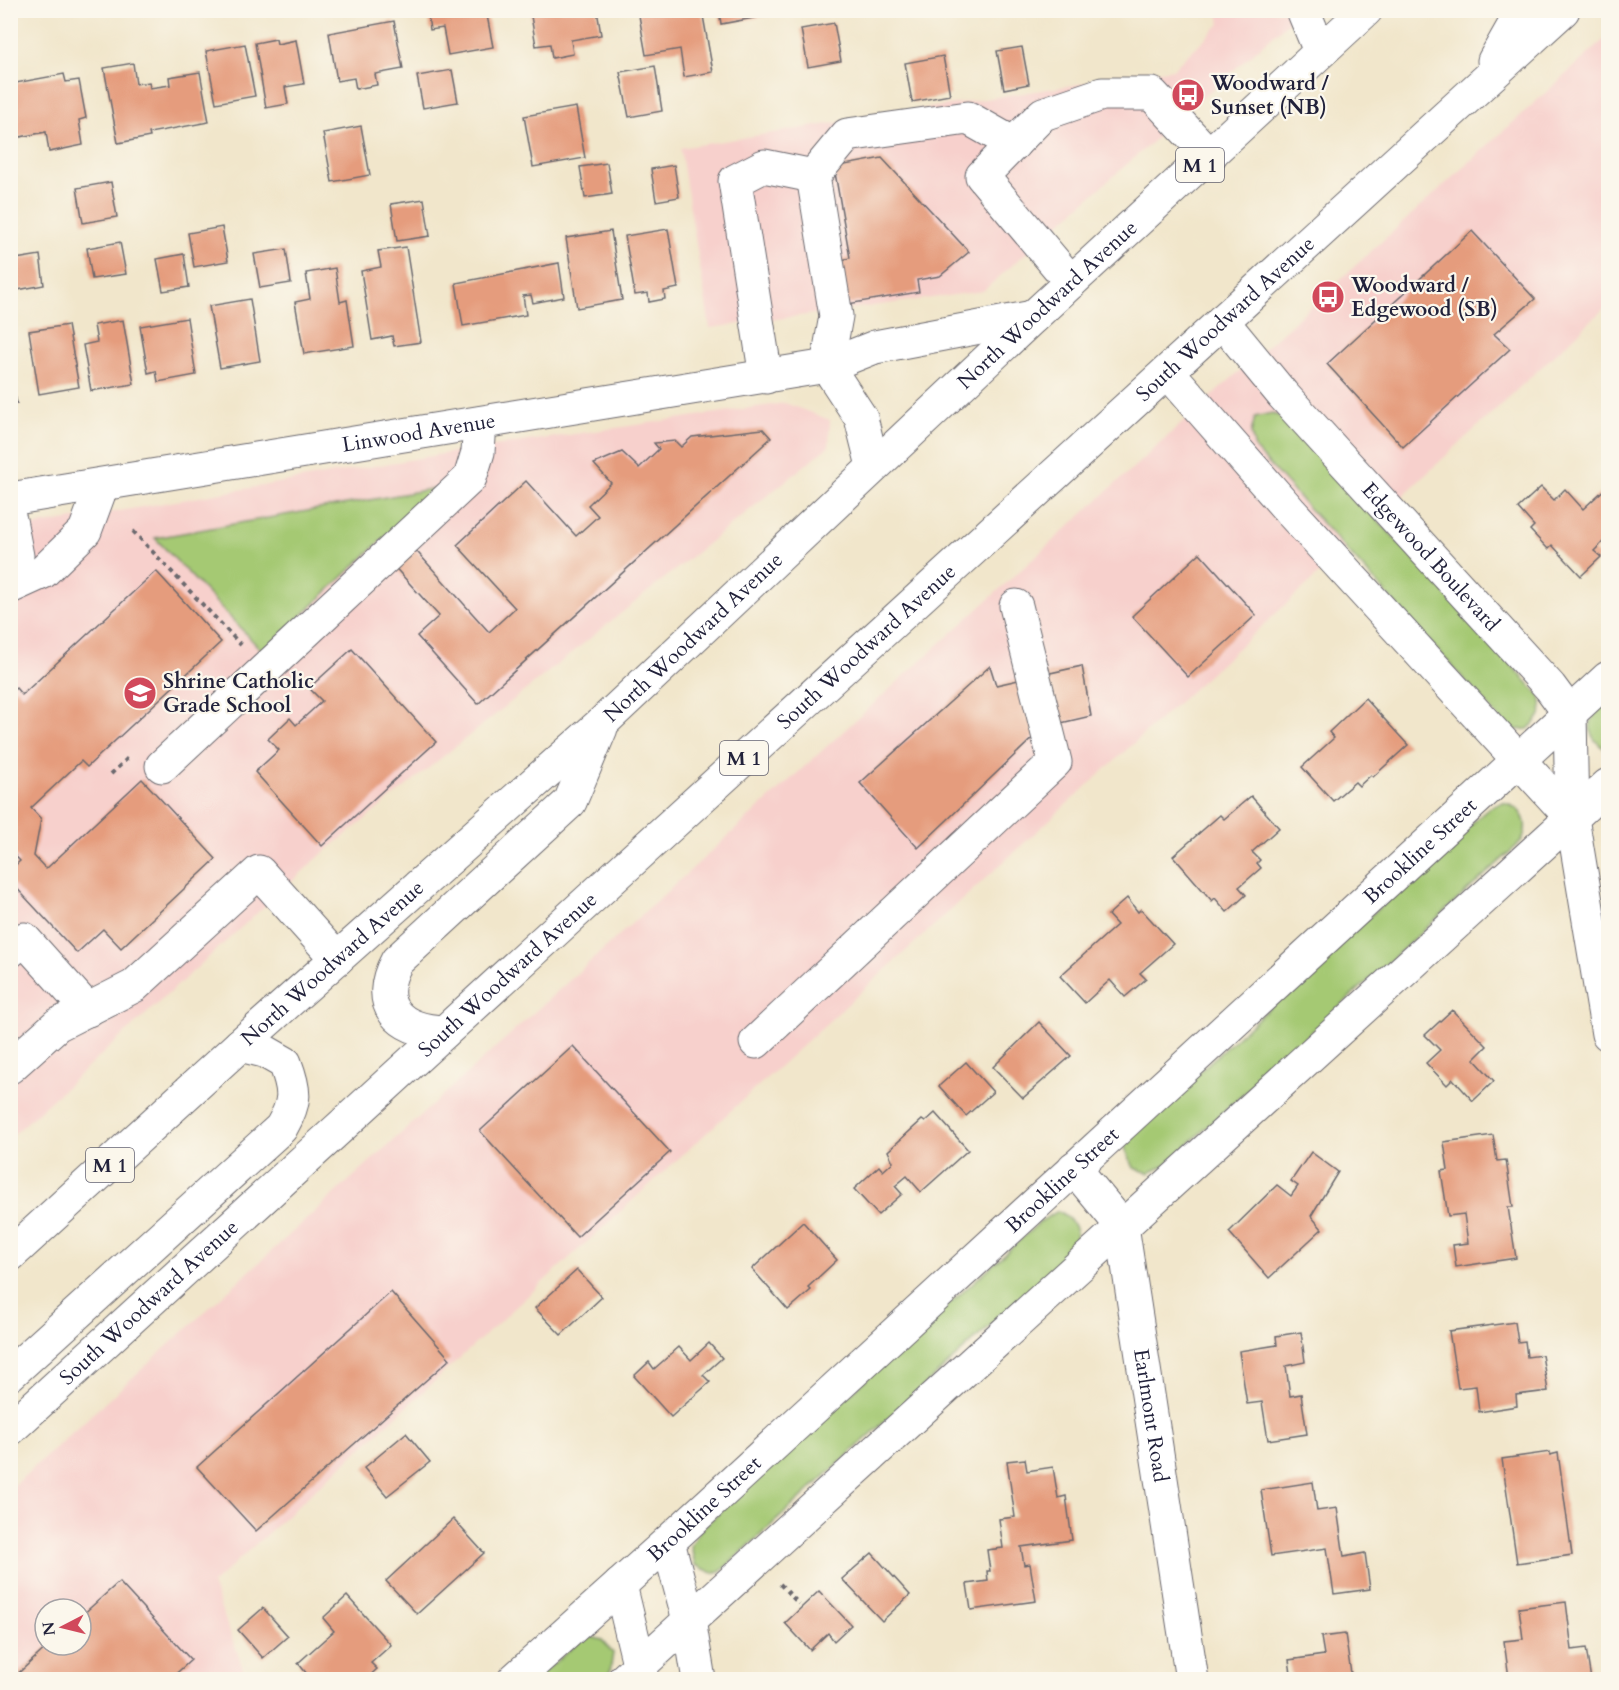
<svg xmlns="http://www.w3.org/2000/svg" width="1619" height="1690" viewBox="0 0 1619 1690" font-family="Cardo,serif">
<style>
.built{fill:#f7d0cc;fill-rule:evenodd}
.green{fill:#a5c973;stroke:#647657;stroke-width:1.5}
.building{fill:#e59c7d}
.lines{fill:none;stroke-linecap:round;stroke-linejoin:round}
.minor-casing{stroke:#6a676d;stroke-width:35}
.major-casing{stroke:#6a676d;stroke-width:35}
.path{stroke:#6a676d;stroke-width:4;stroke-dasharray:4.5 4.5;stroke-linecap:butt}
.minor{stroke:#fff;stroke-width:33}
.major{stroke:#fff;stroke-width:33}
.labels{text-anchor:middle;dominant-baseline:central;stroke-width:4.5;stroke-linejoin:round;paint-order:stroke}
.shield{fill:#fbf7ec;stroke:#636270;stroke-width:1.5}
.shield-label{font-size:20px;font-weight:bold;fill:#22223b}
.poi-label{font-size:21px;font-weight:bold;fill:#22223b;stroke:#fbf7ec;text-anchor:start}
.street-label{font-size:21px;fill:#22223b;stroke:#fbf7ec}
</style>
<rect width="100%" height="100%" fill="#fbf7ec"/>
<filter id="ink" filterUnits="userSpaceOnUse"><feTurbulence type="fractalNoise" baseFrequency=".0167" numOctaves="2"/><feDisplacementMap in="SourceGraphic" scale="12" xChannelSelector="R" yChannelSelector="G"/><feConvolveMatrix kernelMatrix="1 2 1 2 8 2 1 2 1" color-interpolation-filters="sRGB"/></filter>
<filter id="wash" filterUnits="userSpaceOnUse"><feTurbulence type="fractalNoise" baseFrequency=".008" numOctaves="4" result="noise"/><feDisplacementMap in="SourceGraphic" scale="24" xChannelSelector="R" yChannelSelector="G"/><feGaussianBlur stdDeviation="1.35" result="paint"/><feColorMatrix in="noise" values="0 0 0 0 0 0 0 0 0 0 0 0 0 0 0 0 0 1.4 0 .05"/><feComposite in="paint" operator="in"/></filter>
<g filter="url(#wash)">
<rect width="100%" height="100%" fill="#f1e6cb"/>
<g class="built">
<path d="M1218,11H1301L983,291L710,328L680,148L1173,69L1220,24Z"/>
<path d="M1608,36V305L1306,586L212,1584L247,1679H11L10,1489ZM45,1609H81V1645H45Z"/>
<path d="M785,403L830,420L829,446L322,854L11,1137V530L460,451Z"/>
</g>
<g class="green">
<path d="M1272,413L1284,418L1540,696C1544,713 1540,718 1528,729L1510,730L1255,449L1251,433L1255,417Z"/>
<path d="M437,488L263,652L155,538Z"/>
<path d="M1608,699V751C1581,734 1588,718 1608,699Z"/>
<path d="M1503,802C1523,808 1531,823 1521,842L1164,1166L1149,1173L1134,1168L1125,1148L1132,1133L1489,808Z"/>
<path d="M1058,1211C1073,1220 1079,1229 1076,1247L722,1570L713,1573L695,1565L691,1546L700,1530L1041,1221Z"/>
<path d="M592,1637L602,1640L613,1653L610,1672L602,1679L534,1680L583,1639Z"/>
</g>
<g id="blocks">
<g class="building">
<path d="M443,10H486L493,47L448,55L443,28L430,30L428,16L441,14Z"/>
<path d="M530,10H597L601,35L571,40L573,54L552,58L550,44L536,46Z"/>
<path d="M638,10H702L713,72L684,77L680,49L646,55Z"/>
<path d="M719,10H786V12L721,24Z"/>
<path d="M394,21L403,69L375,74L377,85L356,89L354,78L337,81L329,33Z"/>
<path d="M834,23L841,61L808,67L801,29Z"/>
<path d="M276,39L277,44L296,40L304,84L285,87L288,104L266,108L255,43Z"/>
<path d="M245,44L255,96L216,103L206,51Z"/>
<path d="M1022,47L1029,84L1004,89L997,51Z"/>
<path d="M943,56L950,95L912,102L905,63Z"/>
<path d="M133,63L136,84L149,82L150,88L170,85L169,77L200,72L209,122L149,133L150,137L118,143L104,68Z"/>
<path d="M655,66L662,111L629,117L620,72Z"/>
<path d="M452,70L458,102L423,108L417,76Z"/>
<path d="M64,74L66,82L79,80L86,118L79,120L83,145L49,152L46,132L10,139V84Z"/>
<path d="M576,107L585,158L533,167L524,116Z"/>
<path d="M361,126L370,175L332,182L323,133Z"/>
<path d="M882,158L969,252L940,276L917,280L919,292L848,304L841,260L850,258L834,167Z"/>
<path d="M607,163L612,194L585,198L580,167Z"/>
<path d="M674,165L679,197L656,201L651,169Z"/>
<path d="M111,182L117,217L83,223L77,188Z"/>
<path d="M424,199L430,236L397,241L391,204Z"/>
<path d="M222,227L228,261L194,267L188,233Z"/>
<path d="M668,229L678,288L664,291L665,299L649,302L648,293L635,295L625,236Z"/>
<path d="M611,231L622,300L577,308L566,238Z"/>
<path d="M1472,231L1535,299L1494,334L1510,349L1403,447L1327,364Z"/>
<path d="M120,242L126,274L92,279L87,248Z"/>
<path d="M406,247L421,342L394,346L392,336L372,340L361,271L381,267L378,251Z"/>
<path d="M286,249L291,283L260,288L254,254Z"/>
<path d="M184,254L189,287L163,291L157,259Z"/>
<path d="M40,255L44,285L12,291L10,260Z"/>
<path d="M559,263L564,297L533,303L531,295L523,296L526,315L463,326L456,283Z"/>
<path d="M335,268L340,302L347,300L354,346L304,354L295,302L310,299L306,273Z"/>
<path d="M250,299L260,361L220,368L209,306Z"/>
<path d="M187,318L196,375L158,382L156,371L148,373L140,326Z"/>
<path d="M123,320L134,384L91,391L83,345L97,342L94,325Z"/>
<path d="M68,325L79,387L39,394L29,331Z"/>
<path d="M10,373L17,403L10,404Z"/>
<path d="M763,429L771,438L478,704L417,636L439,616L391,563L411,545L489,632L515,608L457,545L526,481L576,536L598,516L588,505L611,483L594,464L622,452L639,468L659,449L654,443L675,441L681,447L692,437Z"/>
<path d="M1608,486V544L1605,540L1594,551L1601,557L1581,576L1552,545L1548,549L1530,530L1534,526L1518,508L1541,487L1554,500L1565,489L1583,509Z"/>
<path d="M1200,553L1256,615L1188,677L1132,616Z"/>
<path d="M156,571L221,642L87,767L81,761L31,808L41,819L34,856L46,869L142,779L216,859L121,948L103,929L77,953L10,881V870L20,861L10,850V693L16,688L22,695Z"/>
<path d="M352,649L436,742L322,846L255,772L279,750L268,739L290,718L296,725L322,701L309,688Z"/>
<path d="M990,666L996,685L1082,666L1091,716L1044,727L918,848L860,783Z"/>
<path d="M1365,698L1408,745L1373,777L1371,775L1359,786L1355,782L1333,801L1302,767L1334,738L1329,732Z"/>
<path d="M1251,796L1279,828L1252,852L1260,860L1257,863L1261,868L1239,887L1246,895L1227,912L1215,898L1212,901L1173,856L1220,815L1224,819Z"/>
<path d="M1127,898L1138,912L1141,909L1173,944L1140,973L1146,979L1125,997L1110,980L1085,1003L1060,976L1117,925L1108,915Z"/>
<path d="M1452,1010L1487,1046L1474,1059L1494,1081L1473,1101L1453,1079L1447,1085L1426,1063L1440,1050L1425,1035Z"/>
<path d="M1039,1022L1071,1056L1023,1098L993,1067Z"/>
<path d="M573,1046L670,1152L577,1237L480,1131Z"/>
<path d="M966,1062L993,1092L966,1116L939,1086Z"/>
<path d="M935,1113L968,1150L921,1192L907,1176L895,1186L902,1194L878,1215L854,1189L879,1166L883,1171L893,1162L888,1151L922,1120L925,1122Z"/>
<path d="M1493,1135L1497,1161L1506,1160L1513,1207H1508L1516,1258L1456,1267L1453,1245L1468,1243L1464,1214L1448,1216L1441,1171L1448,1170L1444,1142Z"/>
<path d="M1311,1152L1338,1172L1311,1216L1322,1229L1269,1278L1229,1232L1277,1185L1291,1196L1298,1186L1291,1181Z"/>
<path d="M803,1222L837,1260L808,1287L811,1290L788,1310L752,1269Z"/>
<path d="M577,1270L602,1297L561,1335L535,1308Z"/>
<path d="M391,1292L450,1359L256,1531L197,1467Z"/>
<path d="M1515,1322L1518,1342L1525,1341L1527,1357L1542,1355L1548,1391L1516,1395L1517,1406L1479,1412L1476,1386L1458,1388L1449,1331Z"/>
<path d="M1301,1332L1305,1362L1286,1366L1290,1396L1301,1394L1307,1434L1268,1440L1262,1402L1247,1404L1239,1351L1277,1345L1276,1336Z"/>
<path d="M709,1343L722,1358L703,1375L710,1382L671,1417L634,1376L649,1362L654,1369L679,1347L691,1360Z"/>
<path d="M406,1433L430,1462L387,1496L364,1468Z"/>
<path d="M1550,1452V1455L1558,1453L1572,1555L1517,1563L1502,1459Z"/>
<path d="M1025,1459L1027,1471L1053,1467L1058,1498L1066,1496L1072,1540L1021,1547L1024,1565L1030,1564L1036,1601L971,1610L967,1584L988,1581L987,1571H990L987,1550L1003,1548L999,1519L1015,1517L1007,1461Z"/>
<path d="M1313,1482L1317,1511L1337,1508L1344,1557L1365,1553L1370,1589L1334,1594L1327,1548L1271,1556L1261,1490Z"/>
<path d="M453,1519L484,1553L417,1614L386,1581Z"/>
<path d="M872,1553L910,1595L882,1621L842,1579Z"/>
<path d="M119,1582L191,1660L169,1680H11L49,1645H81V1616Z"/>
<path d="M819,1591L851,1625L834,1641L828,1633L810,1650L785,1623Z"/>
<path d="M347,1596L391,1645L371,1663L377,1669L365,1680H312L298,1663L334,1631L323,1618Z"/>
<path d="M1566,1602L1572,1650L1586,1648L1591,1680H1531L1530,1675L1509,1678L1504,1641L1523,1639L1519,1608Z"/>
<path d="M263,1608L288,1636L263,1658L238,1630Z"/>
<path d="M1345,1634L1352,1680H1292L1289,1660L1324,1655L1321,1637Z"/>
</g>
</g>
</g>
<g filter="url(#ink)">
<use href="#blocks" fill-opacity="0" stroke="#6a676d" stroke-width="1.5"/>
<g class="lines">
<defs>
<g id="minor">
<path d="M1303,10L1320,51"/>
<path d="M813,176L847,135L968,118L1014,144"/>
<path d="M813,176L836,316L827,366"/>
<path d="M1071,282L982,176L1043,114L1102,94H1152L1210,156"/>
<path id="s1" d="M1222,321L1283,395L1550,687L1570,714L1572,818L1608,1034"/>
<path d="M827,366L861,418L873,466"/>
<path d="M1168,372L1290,511L1572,818"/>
<path d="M766,377L735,181L764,166L813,176"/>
<path id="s2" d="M10,499L827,366L875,347L1033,317"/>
<path d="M10,520L17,556L10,570"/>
<path d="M10,587L43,572L85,531L102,485"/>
<path d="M162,766L470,478L478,452L480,423"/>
<path d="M10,951L24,939L88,1010"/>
<path d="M756,1042L1055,762L1016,606"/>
<path d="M10,1067L57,1025L134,986L259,872L337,959"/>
<path id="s3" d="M1074,1168L1122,1226L1192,1680"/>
<path d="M668,1542L689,1620L699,1680"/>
<path d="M620,1585L643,1680"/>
<path id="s4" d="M514,1680L668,1542L1608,678"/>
<path d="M624,1680L1608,785"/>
</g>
<g id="major">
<path d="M1494,61L1523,10"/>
<path d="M444,1032C398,1030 373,1005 397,961L570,802L601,728"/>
<path id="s5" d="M10,1255L240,1045L604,721L1033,317L1366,10"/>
<path d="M10,1374L281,1128C296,1102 296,1092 285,1063L264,1051L240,1045"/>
<path id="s6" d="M10,1429L1563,10"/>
</g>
</defs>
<use href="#minor" class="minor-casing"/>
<use href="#major" class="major-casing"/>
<g class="path">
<path d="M133,531L241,645"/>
<path d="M111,774L130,756"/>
<path d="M780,1584L799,1604"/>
</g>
<use href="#minor" class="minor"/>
<use href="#major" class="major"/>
</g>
</g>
<defs>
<symbol id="bus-disc" viewBox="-11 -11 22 22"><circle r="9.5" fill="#d1495b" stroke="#fbf7ec"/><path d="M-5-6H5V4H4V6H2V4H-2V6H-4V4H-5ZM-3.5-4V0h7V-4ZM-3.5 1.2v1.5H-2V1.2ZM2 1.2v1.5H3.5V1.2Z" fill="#fff"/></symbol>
<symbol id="school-disc" viewBox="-11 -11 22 22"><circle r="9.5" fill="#d1495b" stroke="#fbf7ec"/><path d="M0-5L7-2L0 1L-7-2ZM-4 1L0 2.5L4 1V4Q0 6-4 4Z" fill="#fff"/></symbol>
</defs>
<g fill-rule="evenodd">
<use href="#bus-disc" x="1169" y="76" width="38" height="38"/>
<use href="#bus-disc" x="1309" y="278" width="38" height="38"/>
<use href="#school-disc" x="121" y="674" width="38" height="38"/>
</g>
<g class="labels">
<g class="shield">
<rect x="1176" y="148" width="48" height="34" rx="4.5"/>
<rect x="720" y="741" width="48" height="34" rx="4.5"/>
<rect x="86" y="1148" width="48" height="34" rx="4.5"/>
</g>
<g class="shield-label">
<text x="1200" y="165">M 1</text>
<text x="744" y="758">M 1</text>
<text x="110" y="1165">M 1</text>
</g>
<g class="poi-label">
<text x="1211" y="83">Woodward /<tspan x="1211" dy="24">Sunset (NB)</tspan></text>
<text x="1351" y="285">Woodward /<tspan x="1351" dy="24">Edgewood (SB)</tspan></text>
<text x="163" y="681">Shrine Catholic<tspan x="163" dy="24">Grade School</tspan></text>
</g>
<g class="street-label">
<text stroke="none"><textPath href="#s5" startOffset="1407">North Woodward Avenue</textPath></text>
<text stroke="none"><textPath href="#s6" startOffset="1646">South Woodward Avenue</textPath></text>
<text stroke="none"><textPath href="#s2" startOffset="414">Linwood Avenue</textPath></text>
<text stroke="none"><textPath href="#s1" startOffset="315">Edgewood Boulevard</textPath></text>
<text stroke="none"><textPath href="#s5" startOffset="921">North Woodward Avenue</textPath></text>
<text stroke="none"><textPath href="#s6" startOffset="1160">South Woodward Avenue</textPath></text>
<text stroke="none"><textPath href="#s4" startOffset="1228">Brookline Street</textPath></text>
<text stroke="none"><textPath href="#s5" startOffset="435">North Woodward Avenue</textPath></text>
<text stroke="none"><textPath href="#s6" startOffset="674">South Woodward Avenue</textPath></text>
<text stroke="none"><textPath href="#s4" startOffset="742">Brookline Street</textPath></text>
<text stroke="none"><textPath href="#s6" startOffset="188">South Woodward Avenue</textPath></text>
<text stroke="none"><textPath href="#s3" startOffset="267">Earlmont Road</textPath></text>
<text stroke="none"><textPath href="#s4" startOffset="256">Brookline Street</textPath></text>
</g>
</g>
<rect width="1619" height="1690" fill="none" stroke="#fbf7ec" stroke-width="36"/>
<g transform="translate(63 1627) rotate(263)"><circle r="28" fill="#fbf7ec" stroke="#a4a2a5" stroke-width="1.5"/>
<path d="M0-4.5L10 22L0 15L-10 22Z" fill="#d1495b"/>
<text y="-9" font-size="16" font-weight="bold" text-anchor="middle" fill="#22223b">N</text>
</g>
</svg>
